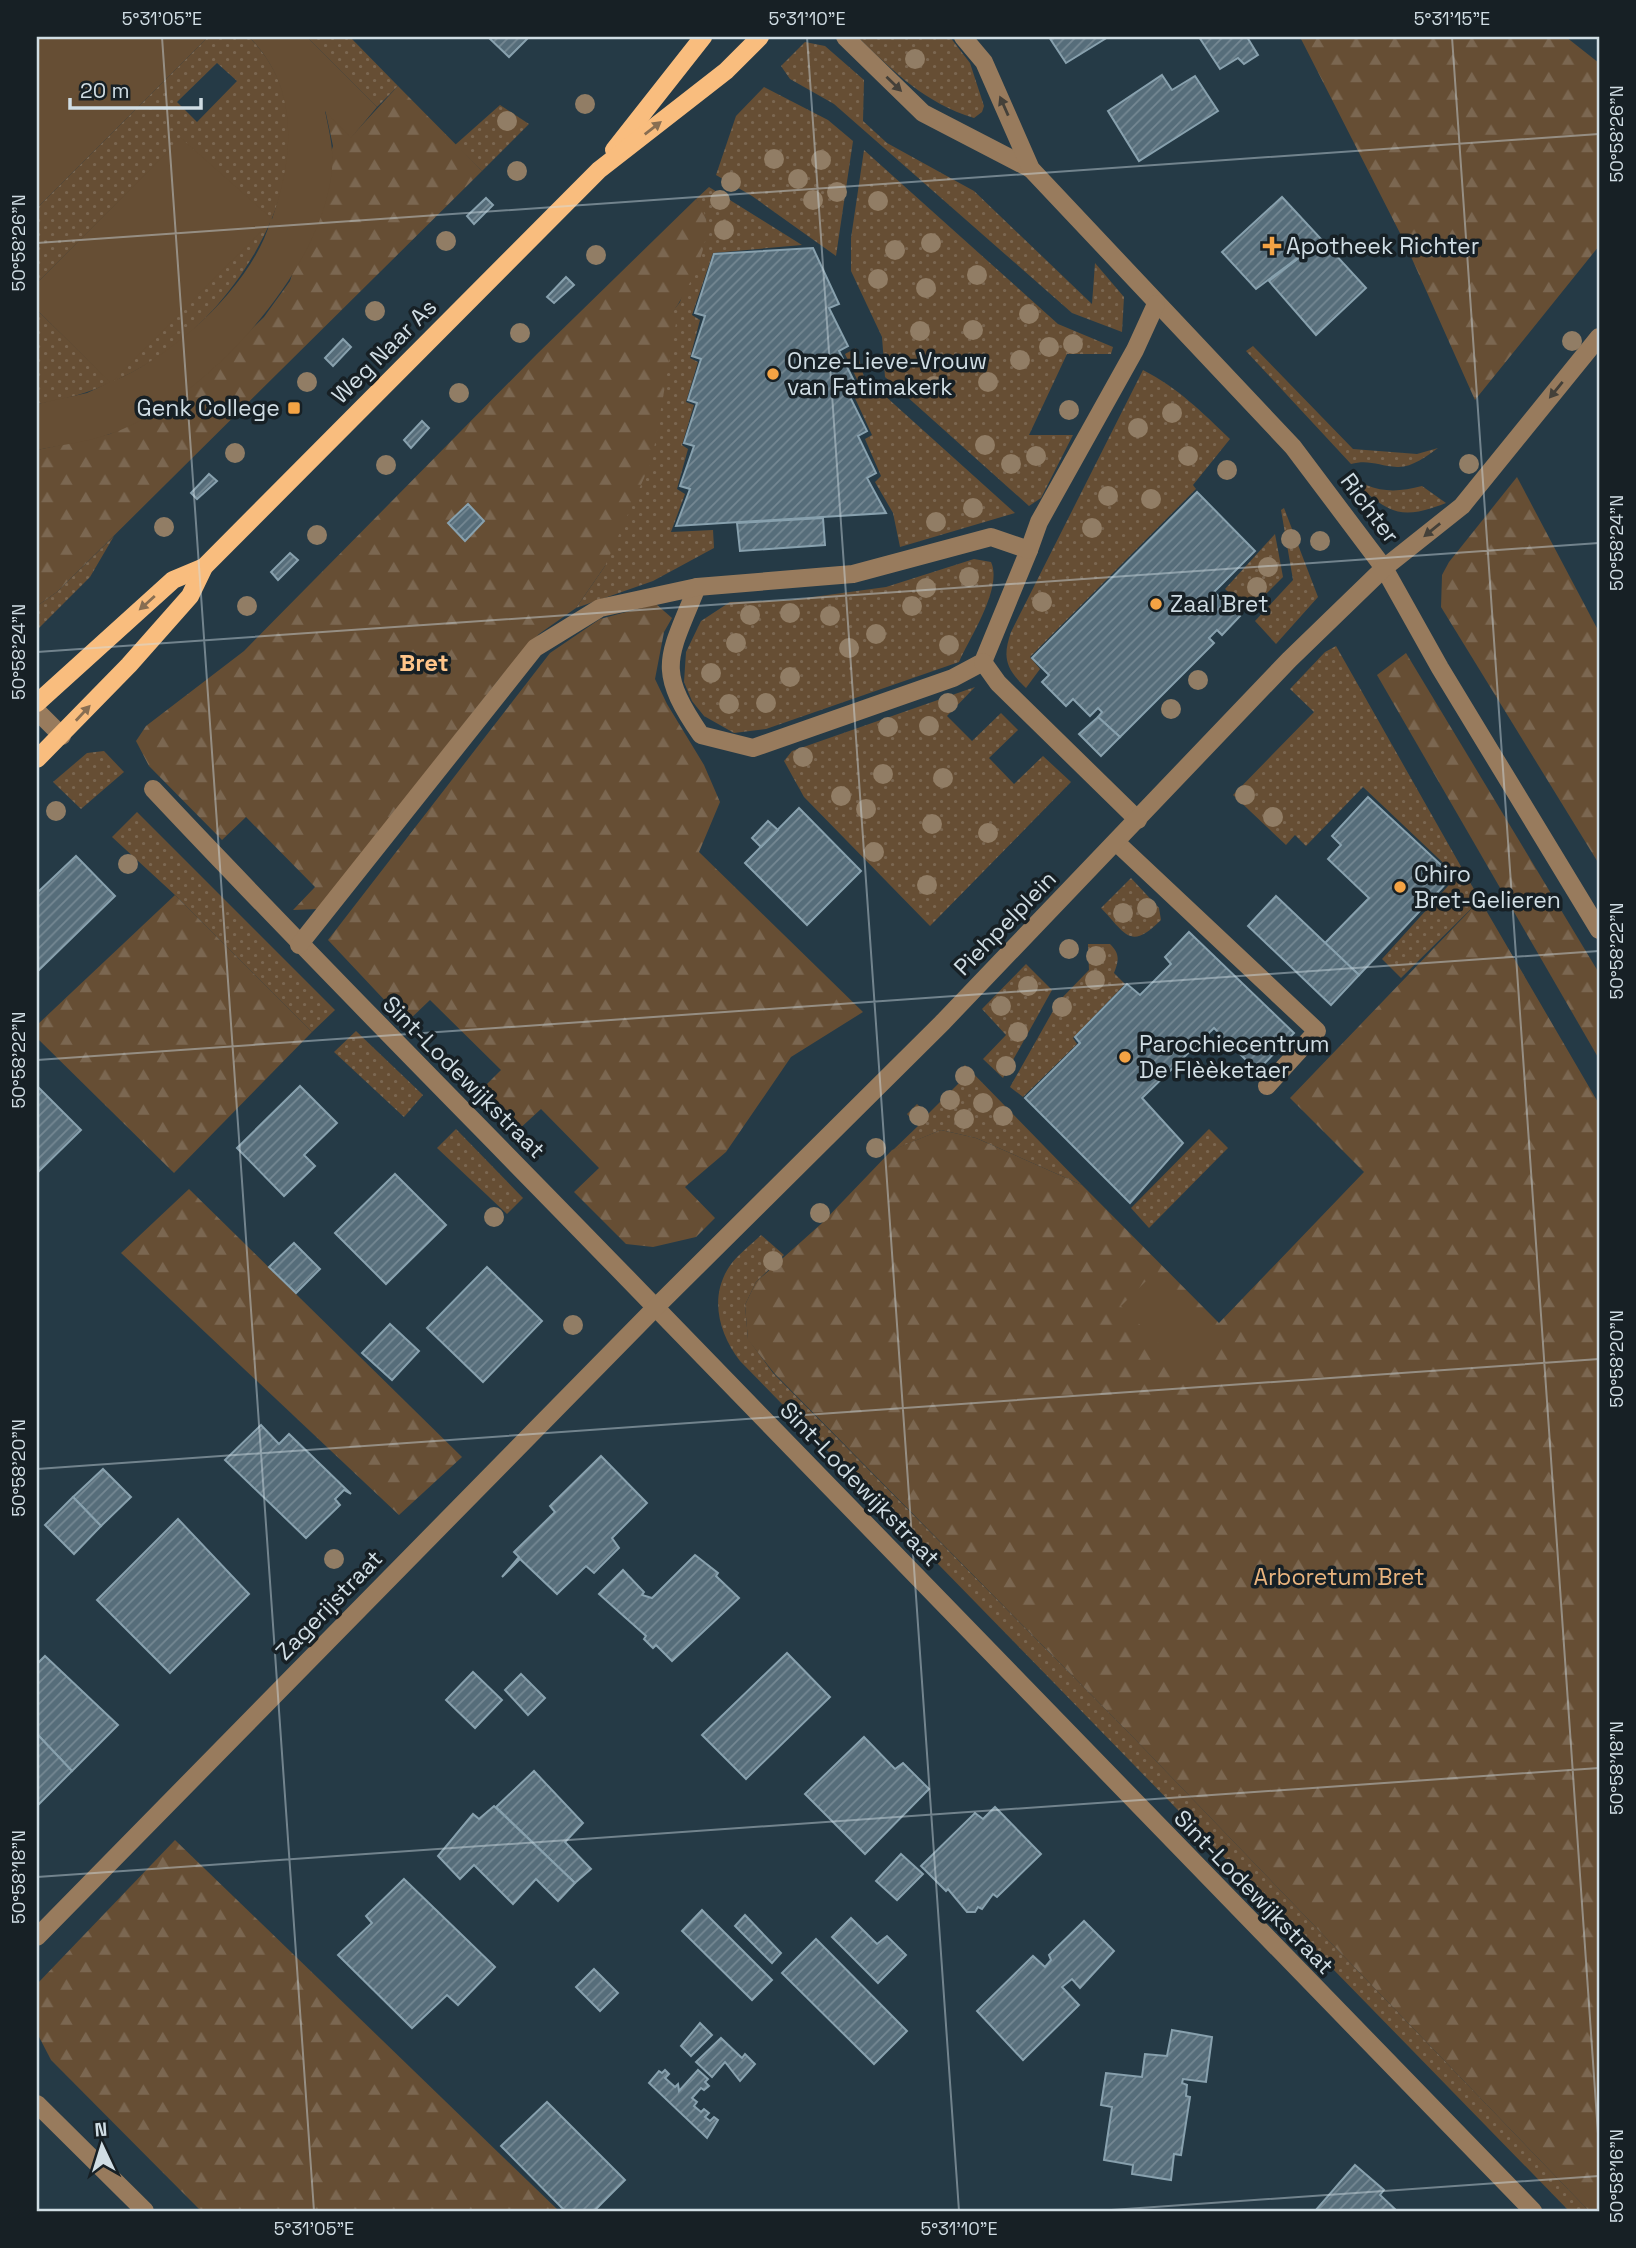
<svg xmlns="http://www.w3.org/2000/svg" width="1636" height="2248" viewBox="0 0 1636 2248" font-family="'Space Grotesk',sans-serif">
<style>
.grass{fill:url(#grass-dots);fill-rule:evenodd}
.forest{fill:url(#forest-firs)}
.garden{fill:#664e34;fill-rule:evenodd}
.building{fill:url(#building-hatch);stroke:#88a1ae;stroke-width:2}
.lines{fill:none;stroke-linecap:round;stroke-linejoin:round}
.minor{stroke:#987b5d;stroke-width:18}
.major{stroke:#f9bd7e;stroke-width:18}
.tree{fill:#917d65}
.oneway{fill:#444039}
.oneway2{fill:#886e52}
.ticks{fill:none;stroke:#d0dde4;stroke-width:2;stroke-opacity:0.45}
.poi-dot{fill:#f4a344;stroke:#172025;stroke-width:2.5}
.labels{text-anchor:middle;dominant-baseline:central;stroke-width:7;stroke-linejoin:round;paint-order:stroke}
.poi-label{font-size:23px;fill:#d0dde4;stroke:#172025;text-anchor:start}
.street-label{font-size:23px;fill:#d0dde4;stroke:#172025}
.park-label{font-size:23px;fill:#e9b47e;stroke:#172025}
.neighbourhood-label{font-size:24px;font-weight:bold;fill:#ffc58a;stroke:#172025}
.neatline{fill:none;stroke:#d0dde4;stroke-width:2.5}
.ticks-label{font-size:18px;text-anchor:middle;fill:#d0dde4}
</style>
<defs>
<pattern id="grass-dots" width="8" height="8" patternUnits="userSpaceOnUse" patternTransform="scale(1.75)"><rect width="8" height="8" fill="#664e34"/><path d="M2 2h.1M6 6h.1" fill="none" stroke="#7b6751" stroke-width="1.8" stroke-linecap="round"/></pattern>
<pattern id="forest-firs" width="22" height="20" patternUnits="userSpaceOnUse" patternTransform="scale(1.75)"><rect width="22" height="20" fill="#664e34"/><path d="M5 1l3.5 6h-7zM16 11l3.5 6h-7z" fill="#7b6751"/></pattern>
<pattern id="building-hatch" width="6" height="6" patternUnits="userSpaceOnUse" patternTransform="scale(1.75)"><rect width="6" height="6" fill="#566d7a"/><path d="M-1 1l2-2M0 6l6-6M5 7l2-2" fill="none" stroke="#758893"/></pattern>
</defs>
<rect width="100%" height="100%" fill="#253a46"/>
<g class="grass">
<path d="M208,37H249C345,133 253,295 160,356C123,380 81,398 37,404V310L111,382L181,139L37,283V208ZM217,63L237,81L197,122L177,102Z"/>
<path d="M307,37H350L398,86L377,107Z"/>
<path d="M858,37H950L970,63L984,106L982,112L974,118C925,103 894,72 858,37Z"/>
<path d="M805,42L825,46L864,80L863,121L887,143L974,191L1092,304L1095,263L1124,297L1122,332L1072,313L834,104L790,79L781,66Z"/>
<path d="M764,87L828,120L853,141L836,256L752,196L716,175L736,116Z"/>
<path d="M500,105L529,124L482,171L455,145Z"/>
<path d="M864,150L1058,324L1113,347L1111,354H1067L1029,435H1073L1041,498L1029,506L885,377L882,337L851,271V238Z"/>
<path d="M709,187L802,245L713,253L692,315L700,320L690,358L698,362L686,402L694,405L682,445L688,449L677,489L685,494L671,532L713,530L714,548L653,581L576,608L605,566L669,316L680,302L706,219L696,199Z"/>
<path d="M1253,346L1353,449L1417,454L1438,448C1427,456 1411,468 1397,467C1379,466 1369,459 1351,464L1246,351Z"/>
<path d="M856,348L864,377L1015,513L900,547L893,513L875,482L881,476L865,439L872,435L854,396L862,390L845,354Z"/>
<path d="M1143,370C1178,388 1202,412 1230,439L1193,485L1196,489L1030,657L1040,669L1026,688C1006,669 1002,658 1011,632Z"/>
<path d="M1366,485C1386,493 1402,491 1422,486L1446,503C1406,518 1394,517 1362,489Z"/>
<path d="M1284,508L1318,597L1276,644L1255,621L1293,580L1281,510Z"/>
<path d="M1275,534L1283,577L1249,611L1225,589Z"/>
<path d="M114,536L90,577L37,630V606L57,592Z"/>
<path d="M974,559L991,562C1003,588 970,637 959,662L766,729L734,733L704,716L692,701L684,682L686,652L701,621L730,602L791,600L886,587Z"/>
<path d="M1336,646L1480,900L1401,978L1382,959L1457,876L1363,787L1306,846L1295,835L1286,845L1233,795L1314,712L1290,689L1325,652Z"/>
<path d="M975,687L947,716L972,741L1001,713L1018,730L989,758L1014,784L1043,756L1071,782L930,926L804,797L784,761L792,751Z"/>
<path d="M104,751L124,772L81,809L53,782L87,753Z"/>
<path d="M137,812L335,1010L312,1032L175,895L112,837Z"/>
<path d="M1131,878L1159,908L1161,920C1130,951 1126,934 1101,908Z"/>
<path d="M1088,944H1110C1120,954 1119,960 1114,973L1125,984L1073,1038L1077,1044L1023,1097L1010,1087L1058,1002L1089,970Z"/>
<path d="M1026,964L1052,990L1003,1078L983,1059L1006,1035L982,1009Z"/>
<path d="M356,1031L423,1095L404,1117L334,1052Z"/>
<path d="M965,1065L1082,1185L976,1138L941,1130L893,1150L918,1126L907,1114L917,1104L928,1114L963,1079L957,1073Z"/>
<path d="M456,1129L523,1198L507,1214L437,1148Z"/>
<path d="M1209,1129L1228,1148L1149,1228L1131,1208Z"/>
<path d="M761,1235L784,1255L756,1282L745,1305L748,1339L773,1373L1130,1734L1589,2211H1569L740,1361C719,1334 709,1298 729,1267C737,1255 751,1245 761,1235Z"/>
</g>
<g class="forest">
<path d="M1300,37H1566L1599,63V246L1475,400L1404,241Z"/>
<path d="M398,86L482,171L57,592L37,606V450L110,434L160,407L204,375L264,317L290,281L333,146L325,109L351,137Z"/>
<path d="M696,199C699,204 705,212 706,219C711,246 686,295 670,316L676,323L652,460L605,566L576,608L539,634L499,679L318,909L293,910L315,887L246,817L222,840L149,766L136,741L146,726L244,651L537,354Z"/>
<path d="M1517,477L1599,632V864L1441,607L1442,575L1449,562Z"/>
<path d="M656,604L672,618L664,632L655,679L667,704L704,765L720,802L699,852L863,1012L791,1057L726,1152L685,1187L715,1218L696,1237L653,1247L626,1244L574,1192L599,1168L541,1109L516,1132L477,1094L501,1070L430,1000L406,1023L328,940L550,653L600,619Z"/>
<path d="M1406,653L1599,973V1059L1377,675Z"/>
<path d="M175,895L312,1032L174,1173L37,1038V1025Z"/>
<path d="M1480,900L1599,1104V2211H1589L1130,1734L774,1373L748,1340L745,1305L756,1282L821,1224L892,1150L941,1130L976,1138L1082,1185L1219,1323L1364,1172L1290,1098Z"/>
<path d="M189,1189L462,1457L399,1515L121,1253Z"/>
<path d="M175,1840L559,2211H201L51,2060L37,2033V1984Z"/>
</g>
<g class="garden">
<path d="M37,37H208L37,208Z"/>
<path d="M249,37H307L377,107L351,138L325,111C329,131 334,149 332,169C323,271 205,401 110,434C87,442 61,445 37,450V404L87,393L110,382L37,310V283L181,138L272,219C294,157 300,88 249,37ZM270,222C252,285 173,357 113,381Z"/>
<path d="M1152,1275L1216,1336L1184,1368L1121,1306Z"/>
</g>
<g class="building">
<path d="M488,37H529L509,57Z"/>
<path d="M1049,37H1108L1066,63Z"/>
<path d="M1199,37H1247L1258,55L1244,64L1238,58L1220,69Z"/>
<path d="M1162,75L1172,90L1195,76L1218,111L1139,161L1108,111Z"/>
<path d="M1282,197L1322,240L1256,289L1222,252Z"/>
<path d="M486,198L493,205L474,224L467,216Z"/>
<path d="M1322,240L1366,288L1316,335L1269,281Z"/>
<path d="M813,248L839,304L829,308L848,346L839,351L858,389L848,393L867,431L858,436L876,473L867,478L886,513L676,526L690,489L680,486L694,446L684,443L697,403L688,400L701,359L692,356L705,316L695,313L714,254Z"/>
<path d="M566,277L574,285L554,303L547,297Z"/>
<path d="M343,339L351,347L333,366L325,358Z"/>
<path d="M422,421L429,428L411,448L404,440Z"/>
<path d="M209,474L217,481L197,499L191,493Z"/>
<path d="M1197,492L1255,551L1214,592L1240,616L1222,635L1217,630L1209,638L1214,643L1120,737L1098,717L1102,712L1098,708L1090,716L1073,699L1066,706L1042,682L1049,675L1032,658Z"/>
<path d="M468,504L484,521L465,541L448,523Z"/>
<path d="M823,518L825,545L740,551L737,523Z"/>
<path d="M290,553L298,560L278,580L271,572Z"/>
<path d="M1098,717L1120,737L1101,756L1079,734Z"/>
<path d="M1368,797L1453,876L1359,975L1325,943L1369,898L1328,859L1341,845L1332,836Z"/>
<path d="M799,808L861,871L807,925L745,863Z"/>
<path d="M768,821L778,830L761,847L752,838Z"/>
<path d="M76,856L115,896L37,972V893Z"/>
<path d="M1276,896L1359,975L1331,1005L1248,926Z"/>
<path d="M1189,932L1294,1033L1257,1071L1214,1028L1142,1098L1183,1143L1130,1203L1025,1098L1080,1043L1075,1037L1127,984L1140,995L1171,964L1165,957Z"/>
<path d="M37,1086L81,1130L37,1173Z"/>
<path d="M300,1086L337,1123L304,1155L315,1166L284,1196L237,1148Z"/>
<path d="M395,1174L446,1225L386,1284L335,1233Z"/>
<path d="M294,1243L320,1269L296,1293L269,1267Z"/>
<path d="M487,1267L542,1321L483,1382L427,1328Z"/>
<path d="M390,1324L419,1351L392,1380L362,1353Z"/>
<path d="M261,1425L279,1444L289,1434L351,1494L344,1490L335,1499L340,1505L306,1538L225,1460Z"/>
<path d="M601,1456L647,1503L612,1538L619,1548L594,1573L586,1566L557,1594L520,1559L502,1577L519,1557L514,1552L555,1512L550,1506Z"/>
<path d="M103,1469L131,1497L101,1526L73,1497Z"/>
<path d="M73,1497L101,1526L74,1554L45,1525Z"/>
<path d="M178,1519L249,1594L170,1673L97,1600Z"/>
<path d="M695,1555L718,1573L716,1576L739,1598L672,1661L656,1645L653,1648L644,1639L646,1636L599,1594L623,1570L644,1592L642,1595L652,1598Z"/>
<path d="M787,1653L830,1697L746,1779L702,1735Z"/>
<path d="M45,1656L118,1725L72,1771L37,1734V1664Z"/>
<path d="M473,1672L502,1700L475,1728L446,1700Z"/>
<path d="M521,1674L545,1698L528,1715L505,1690Z"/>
<path d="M37,1734L72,1771L37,1806Z"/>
<path d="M864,1737L895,1769L903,1763L929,1789L865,1854L805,1794Z"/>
<path d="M534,1771L583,1823L565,1842L591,1869L575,1883L496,1807Z"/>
<path d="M494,1806L575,1883L558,1901L536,1879L513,1904L474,1865L460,1879L438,1856L473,1814L479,1819Z"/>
<path d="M995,1807L1041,1854L997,1897L993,1894L982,1909L978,1907L975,1912H967L948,1889L946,1891L921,1866L975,1813L983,1819Z"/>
<path d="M901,1854L923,1874L897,1900L876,1881Z"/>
<path d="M404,1879L495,1967L458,2005L447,1995L412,2028L338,1955L372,1923L366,1916Z"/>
<path d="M702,1910L772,1980L752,2000L682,1931Z"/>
<path d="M745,1915L781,1953L772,1963L735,1926Z"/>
<path d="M851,1918L877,1944L887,1936L906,1955L878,1983L832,1937Z"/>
<path d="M1084,1921L1114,1951L1080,1988L1072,1979L1062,1987L1079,2005L1023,2060L977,2011L1033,1956L1045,1967L1051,1960L1049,1955Z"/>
<path d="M816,1939L907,2031L874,2064L782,1973Z"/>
<path d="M594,1969L618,1993L600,2011L576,1987Z"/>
<path d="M700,2023L712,2035L691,2056L681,2046Z"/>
<path d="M1172,2030L1212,2037L1206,2082L1183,2079L1182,2083L1187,2085L1186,2096L1190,2097L1181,2155L1174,2154L1171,2180L1132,2174L1133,2165L1104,2160L1112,2107L1101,2105L1106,2073L1142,2077L1145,2054L1167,2056Z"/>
<path d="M721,2038L742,2058L745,2054L755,2064L740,2081L725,2062L712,2077L696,2062Z"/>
<path d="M665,2070L669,2074L665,2078L675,2087L678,2084L679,2091L698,2070L708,2079L705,2082L709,2086L704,2090L701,2088L692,2098L697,2102L694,2106L701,2112L704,2109L709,2113L705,2117L710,2121L714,2117L718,2120L707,2138L649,2083L659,2071L662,2073Z"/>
<path d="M547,2102L625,2180L594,2211H565L501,2146Z"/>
<path d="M1355,2165L1384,2190L1380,2195L1397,2211H1315Z"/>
</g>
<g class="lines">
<g class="minor">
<path d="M845,37L923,113L1031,169"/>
<path d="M963,37L984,62L1031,169L1293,447L1384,568L1440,668L1599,930"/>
<path d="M697,587C668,659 655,668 701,735L753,748L953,678L983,662L1029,550"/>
<path d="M983,662L998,683L1138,820"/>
<path d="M37,711L62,736"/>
<path d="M153,789C319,966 491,1137 659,1311C950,1612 1240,1913 1533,2211"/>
<path d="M1117,843L1317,1031L1267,1086"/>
<path d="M299,945L535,648L600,608L697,587L853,574L991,537L1029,550L1039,522L1135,350L1156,304"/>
<path d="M37,1937L656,1307L943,1022L1289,660L1384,568L1462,506L1599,337"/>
<path d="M37,2104L145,2211"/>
</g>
<g class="major">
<path d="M614,150L703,37"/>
<path d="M37,703L173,580L204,567"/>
<path d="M37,759L129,665L190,596L204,567L599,170L726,71L760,37"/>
</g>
</g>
<g class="tree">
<circle cx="915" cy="59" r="10"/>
<circle cx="585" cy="104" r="10"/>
<circle cx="507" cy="121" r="10"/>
<circle cx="774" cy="159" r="10"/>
<circle cx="821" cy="160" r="10"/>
<circle cx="517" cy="171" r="10"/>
<circle cx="798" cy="179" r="10"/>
<circle cx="731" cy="182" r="10"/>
<circle cx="837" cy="192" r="10"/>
<circle cx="720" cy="200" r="10"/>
<circle cx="813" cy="200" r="10"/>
<circle cx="878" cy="201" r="10"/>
<circle cx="724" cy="230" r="10"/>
<circle cx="446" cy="241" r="10"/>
<circle cx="931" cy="243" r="10"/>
<circle cx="895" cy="250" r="10"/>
<circle cx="596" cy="255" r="10"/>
<circle cx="977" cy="275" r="10"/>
<circle cx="878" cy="279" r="10"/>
<circle cx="926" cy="288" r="10"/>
<circle cx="375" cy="311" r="10"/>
<circle cx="1029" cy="314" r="10"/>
<circle cx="973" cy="330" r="10"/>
<circle cx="920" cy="331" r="10"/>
<circle cx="520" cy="333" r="10"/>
<circle cx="1572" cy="341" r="10"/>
<circle cx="1073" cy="344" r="10"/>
<circle cx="1049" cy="347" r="10"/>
<circle cx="1020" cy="360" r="10"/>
<circle cx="307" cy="382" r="10"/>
<circle cx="988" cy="382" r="10"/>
<circle cx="934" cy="386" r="10"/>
<circle cx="459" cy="393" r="10"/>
<circle cx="1069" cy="410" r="10"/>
<circle cx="1172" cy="413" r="10"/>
<circle cx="1138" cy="428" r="10"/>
<circle cx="985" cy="445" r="10"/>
<circle cx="235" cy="453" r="10"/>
<circle cx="1036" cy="456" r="10"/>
<circle cx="1188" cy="456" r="10"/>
<circle cx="1011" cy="464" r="10"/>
<circle cx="1469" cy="464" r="10"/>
<circle cx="386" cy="465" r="10"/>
<circle cx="1227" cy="470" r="10"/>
<circle cx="1108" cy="496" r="10"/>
<circle cx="1151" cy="499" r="10"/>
<circle cx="973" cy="508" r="10"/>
<circle cx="936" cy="522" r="10"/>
<circle cx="164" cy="527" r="10"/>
<circle cx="1092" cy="528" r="10"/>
<circle cx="317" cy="535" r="10"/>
<circle cx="1291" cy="539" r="10"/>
<circle cx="1320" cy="541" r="10"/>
<circle cx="1268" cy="567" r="10"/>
<circle cx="969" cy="577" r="10"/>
<circle cx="1257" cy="587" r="10"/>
<circle cx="926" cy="588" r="10"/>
<circle cx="1042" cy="602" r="10"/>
<circle cx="247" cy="606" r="10"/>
<circle cx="912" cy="606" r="10"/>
<circle cx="790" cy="613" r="10"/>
<circle cx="750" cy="615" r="10"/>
<circle cx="830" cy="616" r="10"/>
<circle cx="876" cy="634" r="10"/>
<circle cx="736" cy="643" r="10"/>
<circle cx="949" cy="645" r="10"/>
<circle cx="849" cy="648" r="10"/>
<circle cx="711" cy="673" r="10"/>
<circle cx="790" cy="677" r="10"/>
<circle cx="1198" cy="680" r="10"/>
<circle cx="766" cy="703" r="10"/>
<circle cx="948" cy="703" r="10"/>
<circle cx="729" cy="704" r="10"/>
<circle cx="1171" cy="709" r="10"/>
<circle cx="929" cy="726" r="10"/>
<circle cx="888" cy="727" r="10"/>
<circle cx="803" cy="757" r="10"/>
<circle cx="883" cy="774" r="10"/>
<circle cx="943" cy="778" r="10"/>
<circle cx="1245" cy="795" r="10"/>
<circle cx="841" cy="796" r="10"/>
<circle cx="866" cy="809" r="10"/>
<circle cx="56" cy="811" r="10"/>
<circle cx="1273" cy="817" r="10"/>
<circle cx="932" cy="824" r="10"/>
<circle cx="988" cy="833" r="10"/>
<circle cx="874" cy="852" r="10"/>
<circle cx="128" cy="864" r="10"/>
<circle cx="927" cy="885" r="10"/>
<circle cx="1147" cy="908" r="10"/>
<circle cx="1123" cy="913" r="10"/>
<circle cx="1069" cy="949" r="10"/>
<circle cx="1096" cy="956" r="10"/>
<circle cx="1095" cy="980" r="10"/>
<circle cx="1028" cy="986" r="10"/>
<circle cx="1001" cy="1006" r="10"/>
<circle cx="1062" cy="1007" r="10"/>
<circle cx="1018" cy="1032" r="10"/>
<circle cx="1006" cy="1066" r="10"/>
<circle cx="965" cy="1076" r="10"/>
<circle cx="950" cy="1100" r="10"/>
<circle cx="983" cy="1103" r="10"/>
<circle cx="919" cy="1116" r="10"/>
<circle cx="1003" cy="1116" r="10"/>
<circle cx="964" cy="1119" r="10"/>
<circle cx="876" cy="1148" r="10"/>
<circle cx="820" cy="1213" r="10"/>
<circle cx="494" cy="1217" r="10"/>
<circle cx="773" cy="1261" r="10"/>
<circle cx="573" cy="1325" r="10"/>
<circle cx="334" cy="1559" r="10"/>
</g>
<defs><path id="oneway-solid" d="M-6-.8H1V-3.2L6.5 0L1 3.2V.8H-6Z" transform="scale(1.75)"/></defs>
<g class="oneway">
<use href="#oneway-solid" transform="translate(894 84) rotate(44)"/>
<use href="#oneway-solid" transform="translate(1004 106) rotate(-114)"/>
<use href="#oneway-solid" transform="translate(1556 390) rotate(129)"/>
<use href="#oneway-solid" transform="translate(1432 530) rotate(141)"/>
</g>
<g class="oneway2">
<use href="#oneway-solid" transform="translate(653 128) rotate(-38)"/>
<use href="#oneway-solid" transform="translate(147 603) rotate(138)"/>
<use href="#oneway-solid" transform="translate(83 713) rotate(-47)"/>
</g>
<path class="ticks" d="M162,37L314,2211M807,37L959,2211M1452,37L1599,2148M37,243L1599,134M37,652L1599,543M37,1060L1599,951M37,1469L1599,1359M37,1877L1599,1768M1097,2211L1599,2176"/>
<g class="poi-dot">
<path d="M1268.5 235.5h7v7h7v7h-7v7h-7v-7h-7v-7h7z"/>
<circle cx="773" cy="374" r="7"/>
<rect x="287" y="401" width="14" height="14" rx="3.5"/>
<circle cx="1156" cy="604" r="7"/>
<circle cx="1400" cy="887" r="7"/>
<circle cx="1125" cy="1057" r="7"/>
</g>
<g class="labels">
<g class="poi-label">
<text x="1286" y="246">Apotheek Richter</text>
<text x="787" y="361">Onze-Lieve-Vrouw<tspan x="787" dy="26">van Fatimakerk</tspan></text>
<text x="280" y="408" text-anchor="end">Genk College</text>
<text x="1170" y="604">Zaal Bret</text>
<text x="1414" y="874">Chiro<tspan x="1414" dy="26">Bret-Gelieren</tspan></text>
<text x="1139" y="1044">Parochiecentrum<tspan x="1139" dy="26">De Flèèketaer</tspan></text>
</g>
<g class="street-label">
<text transform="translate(384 351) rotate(-45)">Weg Naar As</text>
<text transform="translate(1370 508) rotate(53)">Richter</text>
<text transform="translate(1005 923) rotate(-46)">Piehpelplein</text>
<text transform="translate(464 1077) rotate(45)">Sint-Lodewijkstraat</text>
<text transform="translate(860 1484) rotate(46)">Sint-Lodewijkstraat</text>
<text transform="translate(329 1605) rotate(-46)">Zagerijstraat</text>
<text transform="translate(1254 1892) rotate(46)">Sint-Lodewijkstraat</text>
</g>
<g class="park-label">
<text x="1339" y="1577">Arboretum Bret</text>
</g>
<g class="neighbourhood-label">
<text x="424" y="662">Bret</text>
</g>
</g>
<rect width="1636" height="2248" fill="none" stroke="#172025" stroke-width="77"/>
<g transform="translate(102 2146) rotate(356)" stroke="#172025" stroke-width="5" paint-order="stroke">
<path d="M0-5L12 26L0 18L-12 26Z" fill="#d0dde4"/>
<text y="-10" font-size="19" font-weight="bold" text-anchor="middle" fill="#d0dde4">N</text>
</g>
<path d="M70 98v10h131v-10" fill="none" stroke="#d0dde4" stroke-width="3.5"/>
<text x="80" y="98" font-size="21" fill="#d0dde4" stroke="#172025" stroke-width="5" paint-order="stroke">20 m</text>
<rect x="38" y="38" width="1560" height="2172" class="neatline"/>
<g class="ticks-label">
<text x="162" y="25">5°31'05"E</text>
<text x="807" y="25">5°31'10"E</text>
<text x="1452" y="25">5°31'15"E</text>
<text transform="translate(1617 134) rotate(-90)" y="6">50°58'26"N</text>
<text transform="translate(19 243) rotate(-90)" y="6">50°58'26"N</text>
<text transform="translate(1617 543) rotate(-90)" y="6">50°58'24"N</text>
<text transform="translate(19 652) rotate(-90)" y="6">50°58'24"N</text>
<text transform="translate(1617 951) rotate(-90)" y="6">50°58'22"N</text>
<text transform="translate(19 1060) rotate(-90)" y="6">50°58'22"N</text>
<text transform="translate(1617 1359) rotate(-90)" y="6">50°58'20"N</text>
<text transform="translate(19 1468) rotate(-90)" y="6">50°58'20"N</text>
<text transform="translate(1617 1768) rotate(-90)" y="6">50°58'18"N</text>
<text transform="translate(19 1877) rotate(-90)" y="6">50°58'18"N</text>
<text transform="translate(1617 2176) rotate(-90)" y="6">50°58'16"N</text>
<text x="314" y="2235">5°31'05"E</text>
<text x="959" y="2235">5°31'10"E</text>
</g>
</svg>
